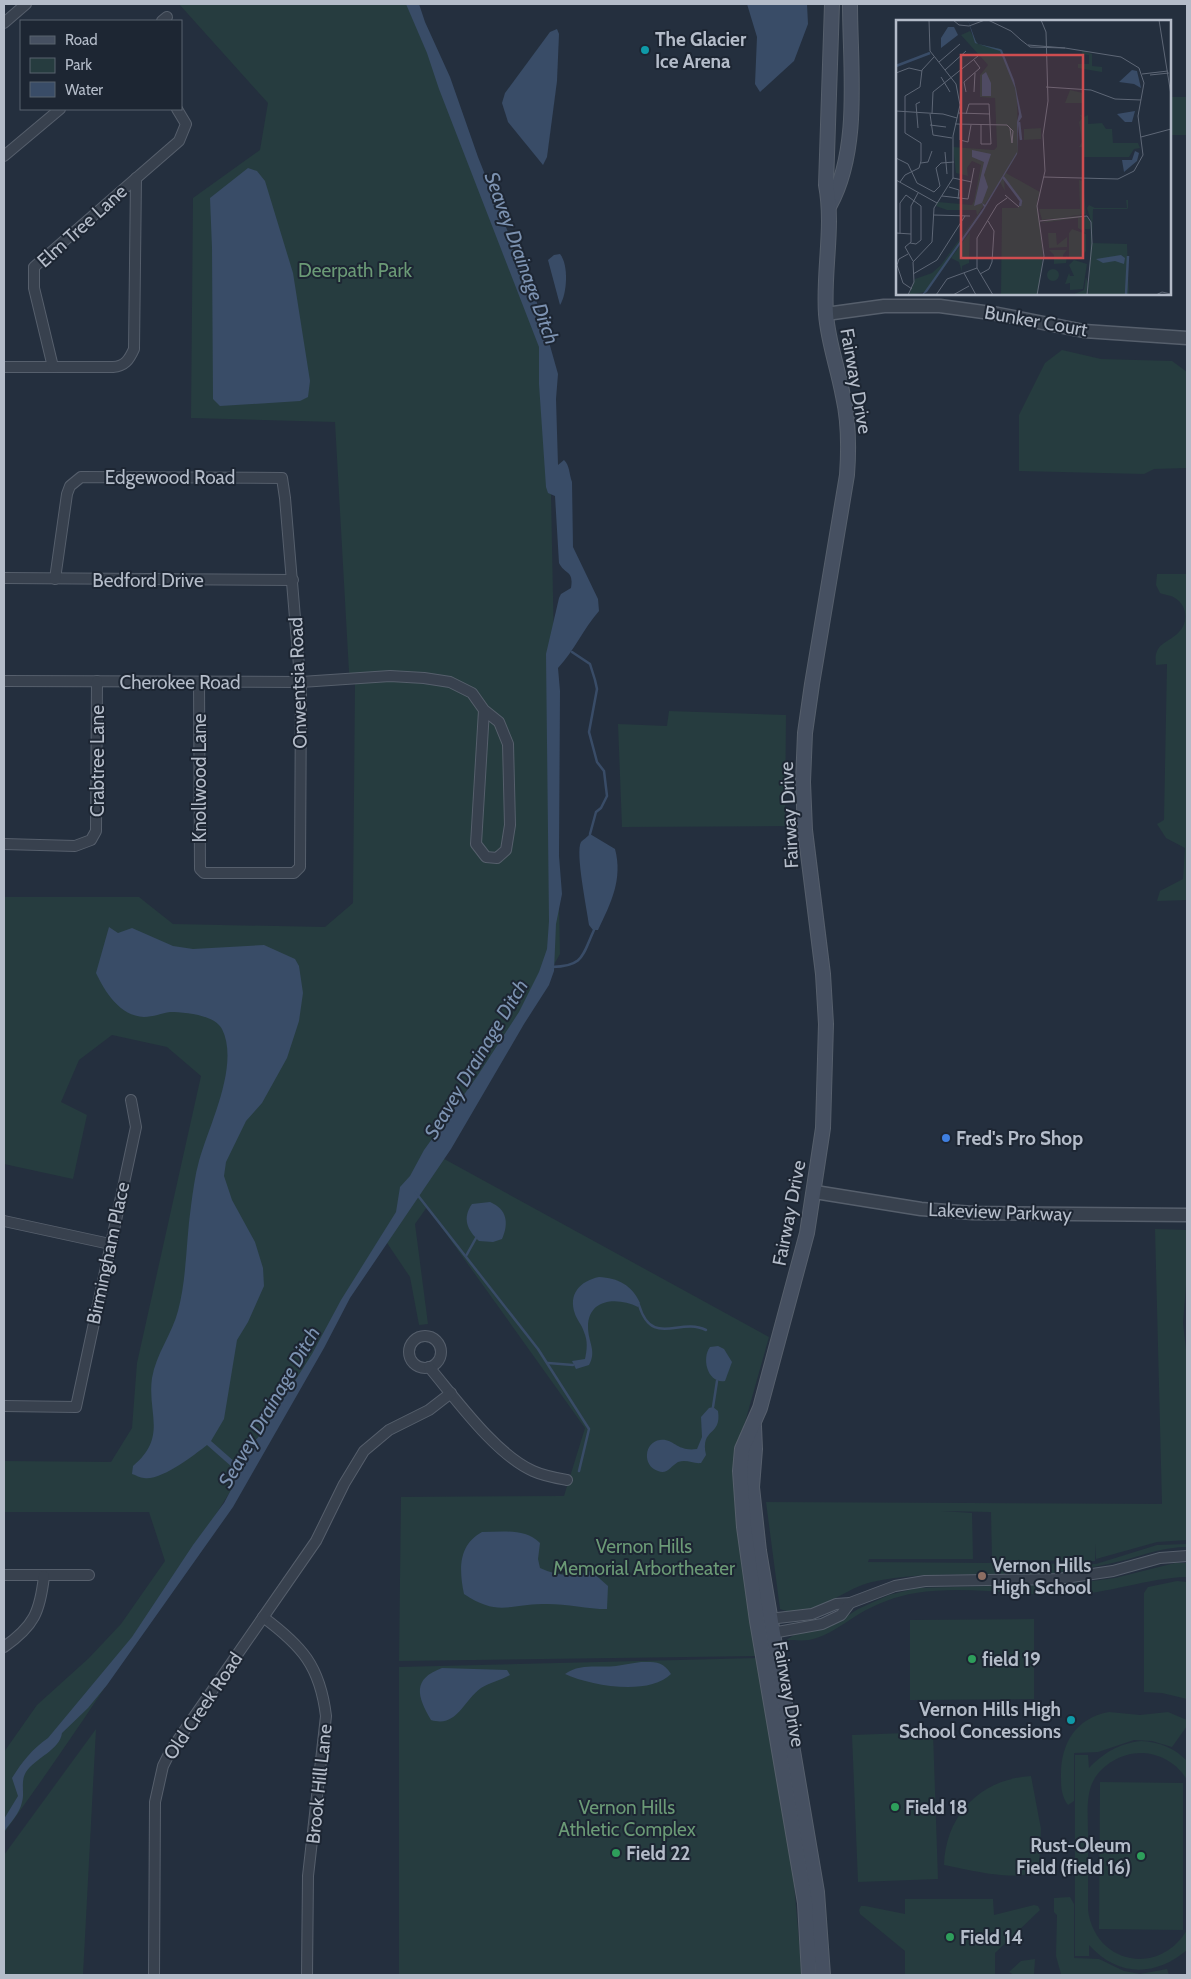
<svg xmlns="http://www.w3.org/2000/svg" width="1191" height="1979" viewBox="0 0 1191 1979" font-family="Cabin,sans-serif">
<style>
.green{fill:#263c3f}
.water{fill:#394c67}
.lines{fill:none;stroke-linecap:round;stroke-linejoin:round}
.stream{stroke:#394c67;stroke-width:2.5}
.minor-casing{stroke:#565f6c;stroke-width:12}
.tertiary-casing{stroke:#565f6c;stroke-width:15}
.secondary-casing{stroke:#565f6c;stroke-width:16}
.minor{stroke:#38414e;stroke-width:10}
.tertiary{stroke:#38414e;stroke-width:12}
.secondary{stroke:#465061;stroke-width:14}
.culture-dot{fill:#0f9aa8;stroke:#1d2633;stroke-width:2}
.shop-dot{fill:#3f7fe0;stroke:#1d2633;stroke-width:2}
.education-dot{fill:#8d6e63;stroke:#1d2633;stroke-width:2}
.leisure-dot{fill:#2e9e5b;stroke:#1d2633;stroke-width:2}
.labels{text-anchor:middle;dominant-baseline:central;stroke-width:4;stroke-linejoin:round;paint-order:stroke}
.poi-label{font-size:19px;font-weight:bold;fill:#b4bcc9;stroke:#1d2633;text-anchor:start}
.street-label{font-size:19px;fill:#b4bcc9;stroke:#1d2633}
.park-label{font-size:19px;fill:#6b9a76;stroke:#1d2633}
.water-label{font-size:20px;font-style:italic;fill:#7c92b1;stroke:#1d2633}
.inset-river{fill:none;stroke:#394c67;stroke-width:2.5}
.inset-road{fill:none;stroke:#5e6776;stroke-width:1}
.view{fill:#ce4d50;fill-opacity:0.15;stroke:#ce4d50;stroke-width:2.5}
.inset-edge{fill:none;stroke:#b4bcc9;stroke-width:2.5}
</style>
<rect width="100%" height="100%" fill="#242f3e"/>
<g class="green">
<path d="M179,4H416L548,341L560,954L496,1066L437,1155L769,1337L740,1440L759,1656L399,1661L401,1497L564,1496L585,1428L427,1207L415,1224L428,1324L419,1325L410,1277L385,1240C261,1440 142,1643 4,1833V1752L37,1705L89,1658L121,1624L165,1561L149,1512H4V1461L111,1462L132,1428L137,1363L201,1076L167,1047L112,1035L79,1060L61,1102L87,1115L73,1179L4,1164V897H139L173,924L325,927L353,903L355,682L349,672L335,422L191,418L193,198L260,150L268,103Z"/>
<rect x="1170" y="97" width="17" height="38"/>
<path d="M1062,350L1101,359L1172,361L1187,372V468L1154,469L1144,474L1019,471V415L1045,363Z"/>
<path d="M1157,574H1187V900L1157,901L1160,891L1183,879L1185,848L1166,838L1157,824L1164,820L1167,664L1156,665C1153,642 1168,644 1179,632C1189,622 1187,605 1175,598C1171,595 1165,595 1160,593L1156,585Z"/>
<path d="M669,711L786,715L785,826L622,827L618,724L667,726Z"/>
<path d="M1155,1229L1187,1230V1273L1183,1323L1187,1358V1540L1157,1542L1096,1559L1095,1544V1561L992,1560L991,1512L941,1511L972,1513L973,1559H869L868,1562L1096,1564L1157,1545L1187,1544V1547C1165,1547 1146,1554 1125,1560C1101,1566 1077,1570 1054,1573C993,1578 932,1569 872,1582C843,1588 811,1622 780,1609L766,1502L1162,1504Z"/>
<path d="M1175,1563H1187V1577C1147,1578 1108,1594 1067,1595C1017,1596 966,1585 916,1593C896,1596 876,1604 859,1614C843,1624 828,1636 809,1640C802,1641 793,1640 786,1640L794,1635L838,1622L858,1609L889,1595L917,1588L1070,1584L1115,1578Z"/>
<path d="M1177,1581L1187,1582V1699L1162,1693L1144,1692V1593L1148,1587Z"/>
<path d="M1034,1619V1699L910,1700V1620Z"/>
<path d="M759,1658L791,1850L802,1975H399V1667Z"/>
<path d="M1109,1712L1140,1715L1168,1712L1187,1720V1726L1172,1747L1152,1741L1134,1740L1098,1752L1074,1753V1801L1068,1805C1061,1795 1061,1787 1061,1775C1061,1743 1076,1718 1109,1712Z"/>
<path d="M96,1729L83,1975H4V1855Z"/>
<path d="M933,1732L938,1879L858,1882L852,1735Z"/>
<path d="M1141,1741C1159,1742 1175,1748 1187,1761V1780C1178,1764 1161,1754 1143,1753C1122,1752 1098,1766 1091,1786C1086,1801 1088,1817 1088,1832C1088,1858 1088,1884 1088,1910C1095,1964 1159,1977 1187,1930V1950C1155,1977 1118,1977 1089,1945V1956H1075V1755H1088L1089,1768C1105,1752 1118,1744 1141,1741Z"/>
<path d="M1031,1776L1041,1829L1039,1869C1021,1884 966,1869 944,1865C946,1814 981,1779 1031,1776Z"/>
<path d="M1100,1782L1183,1783V1930L1099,1929Z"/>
<path d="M1070,1897L1074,1904V1958L1099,1959L1124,1971L1140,1974L1167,1969L1169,1975L1061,1974L1056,1956L1057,1915L1054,1912V1898Z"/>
<path d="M905,1899H993L994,1915L1034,1905L1038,1906L1040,1910L995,1953V1975H905V1951L860,1914L859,1910L861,1906H865L905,1914Z"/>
<path d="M1035,1959L1034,1975H1014L1009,1972L1021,1961Z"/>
</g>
<g class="water">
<path d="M406,4H419L425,22L450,77L478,157L510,237L520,249L545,328L558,374L556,399L558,465L564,460C570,466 569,474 572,482L573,547L598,599L599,611C583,629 575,650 558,668L560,691L559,856L562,894L556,924L554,971L549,985L524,1024L451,1149L350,1298L324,1348L233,1507L107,1685L88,1708L62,1733C60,1750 35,1758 26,1772C20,1782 25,1792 22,1802C20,1813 10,1823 4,1832V1819L18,1796L12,1778C22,1762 32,1749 48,1738L132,1637L193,1545L224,1503L232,1488L236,1475L232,1467L207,1445C194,1455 161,1481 144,1478C140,1478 136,1475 132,1474L133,1466C168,1437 147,1413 152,1378C156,1354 172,1334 178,1311C187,1277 186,1240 191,1206C193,1191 195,1175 199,1161C209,1125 240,1065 222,1029C215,1015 185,1012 170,1012C162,1013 153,1017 144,1017C120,1016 105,992 96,973L109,927L118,933L132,928L173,946L193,949L264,945L295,959L299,966L303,993L299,1021L287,1058L262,1103L246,1121L226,1162L224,1176L232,1200L255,1242L263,1268L264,1286L248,1322L237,1340L224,1419L211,1441L236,1463L261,1434L312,1354L341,1300L396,1212L400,1187L410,1176L424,1150L476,1078L519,1012L539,972L547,949L549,921L546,654L559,598L561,594L571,588C574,570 565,575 559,563L555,496L548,493L546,487L539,384V347L439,89L427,53Z"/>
<path d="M747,4H807L808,24L794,61L760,92L755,84L757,37Z"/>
<path d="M557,29L559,34L557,81L547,157L543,165L508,122L502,103L505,93L550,32Z"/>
<path d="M248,168L257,171L265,181L293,273L310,381L308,397L300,401L220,406L213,399L212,248L210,198Z"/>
<path d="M560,254C569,265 567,294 560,305L548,260L554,255Z"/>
<path d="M590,834L615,849C623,879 611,903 598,930H593L589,925C587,909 575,852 581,842C583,840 587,837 590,834Z"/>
<path d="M490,1202C507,1209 509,1223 502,1239L493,1242L479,1241C467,1230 462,1218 472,1204Z"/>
<path d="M599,1277C618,1278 632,1285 640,1303L638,1307C618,1297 588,1298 588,1327C588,1342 597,1351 589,1365L576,1369L572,1361L585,1359C587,1350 588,1341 584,1332C582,1325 577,1320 575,1314C568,1294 580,1281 599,1277Z"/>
<path d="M718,1346L724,1349L732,1362L725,1381C708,1384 701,1359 710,1347Z"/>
<path d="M713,1407L718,1411C722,1437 700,1427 706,1455L701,1463C693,1464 687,1459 678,1462C671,1466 667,1475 658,1471C642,1466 644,1442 660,1440C674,1438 676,1452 697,1449L702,1437L701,1417L709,1408Z"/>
<path d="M482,1532C502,1532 525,1528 540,1543L538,1559L540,1568C557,1576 573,1577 591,1571L608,1586L607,1609C586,1609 564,1603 542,1604C508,1605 497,1616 464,1594C459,1570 458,1545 482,1532Z"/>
<path d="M641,1662C655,1662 663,1661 671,1674C649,1696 591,1686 565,1674C580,1663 599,1668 616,1666C624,1665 632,1663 641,1662Z"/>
<path d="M442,1668L507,1670L510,1675C501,1680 489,1683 481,1688C463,1701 457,1728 431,1720C417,1696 412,1679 442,1668Z"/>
</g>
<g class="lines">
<g class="stream">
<path d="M572,652L590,664L595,680L597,689L589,732L597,762L604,771L607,796L601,808L596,812L590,834"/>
<path d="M552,967C584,966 582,956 594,930"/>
<path d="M416,1193L538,1349L589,1429L579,1471"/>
<path d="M466,1256L476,1238"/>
<path d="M639,1305C652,1348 679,1317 706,1330"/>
<path d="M548,1363L573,1365"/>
<path d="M713,1407L717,1381"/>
</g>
<defs>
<g id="minor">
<path d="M162,21L167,17"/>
<path d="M4,23L26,4"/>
<path d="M4,156L60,109"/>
<path d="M4,367H113C125,366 129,360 134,349L136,178"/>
<path d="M53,367L34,288V267L179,141L186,124L177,109"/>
<path d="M4,578L293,580"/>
<path d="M55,579L67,494L70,486L81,477L282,478L285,498L301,690L300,867L294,873H204L200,869L199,682"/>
<path d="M4,681L301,682L390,676L424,678L450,682L472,693L484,710L476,844L486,857L497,858L506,850L510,825L508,744L499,722L484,710"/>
<path d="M4,844L75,846L91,840L96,831L97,681"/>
<path d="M4,1221L110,1244"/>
<circle cx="425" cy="1352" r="16"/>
<path d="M429,1367C456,1399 495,1454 533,1471C544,1476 556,1478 567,1480"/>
<path d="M4,1406L76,1407L136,1127L131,1100"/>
<path d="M4,1575H89"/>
<path d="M263,1617C302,1646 320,1666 326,1716L308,1876L307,1975"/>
<path d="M769,1619L812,1614L836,1604L850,1603L895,1586L925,1581L1058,1579L1113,1571L1160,1558L1187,1556"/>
<path d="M772,1633L822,1624L841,1615L850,1603"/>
<path d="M4,1647C34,1626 40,1612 44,1576"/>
<path d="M154,1975L155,1802L163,1766L171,1750L316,1541L344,1484L364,1451L389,1430L429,1410L451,1393"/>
</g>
<g id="tertiary">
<path d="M826,314L884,306H940L998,314L1084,331L1187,338"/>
<path d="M815,1192L921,1209L973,1213L1187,1215"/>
</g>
<g id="secondary">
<path d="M830,205C861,148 850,67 850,4"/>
<path d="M754,1426L755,1449L752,1487L759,1551L817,1892L823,1975"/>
<path d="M809,1975L805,1903L757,1621L744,1527L740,1471L742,1449L760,1408L807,1233L823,1128L826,1024L823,974L805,830L803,782L805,733L812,684L847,475C849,448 849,422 843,396C838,368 828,342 826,314C823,271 834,227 826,185L832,4"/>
</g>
</defs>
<use href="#minor" class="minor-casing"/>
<use href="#tertiary" class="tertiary-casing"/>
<use href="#secondary" class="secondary-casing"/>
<use href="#minor" class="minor"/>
<use href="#tertiary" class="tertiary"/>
<use href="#secondary" class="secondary"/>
</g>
<g class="culture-dot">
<circle cx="645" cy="50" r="5"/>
<circle cx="1071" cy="1720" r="5"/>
</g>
<circle class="shop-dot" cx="946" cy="1138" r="5"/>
<circle class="education-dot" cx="982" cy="1576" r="5"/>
<g class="leisure-dot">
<circle cx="972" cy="1659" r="5"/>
<circle cx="895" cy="1807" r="5"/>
<circle cx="616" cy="1853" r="5"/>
<circle cx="1141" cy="1856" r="5"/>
<circle cx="950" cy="1937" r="5"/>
</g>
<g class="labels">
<g class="poi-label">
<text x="655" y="39">The Glacier<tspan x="655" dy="22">Ice Arena</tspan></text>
<text x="956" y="1138">Fred's Pro Shop</text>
<text x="992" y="1565">Vernon Hills<tspan x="992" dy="22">High School</tspan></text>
<text x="982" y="1659">field 19</text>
<text x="1061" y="1709" text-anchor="end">Vernon Hills High<tspan x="1061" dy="22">School Concessions</tspan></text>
<text x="905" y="1807">Field 18</text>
<text x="1131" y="1845" text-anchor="end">Rust-Oleum<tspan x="1131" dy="22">Field (field 16)</tspan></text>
<text x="626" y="1853">Field 22</text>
<text x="960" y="1937">Field 14</text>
</g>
<g class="street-label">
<text transform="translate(82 226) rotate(-42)">Elm Tree Lane</text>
<text transform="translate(1036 321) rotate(10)">Bunker Court</text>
<text transform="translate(856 381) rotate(80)">Fairway Drive</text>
<text x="170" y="477">Edgewood Road</text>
<text x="148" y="580">Bedford Drive</text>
<text x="180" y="682">Cherokee Road</text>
<text transform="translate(298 683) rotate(-92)">Onwentsia Road</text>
<text transform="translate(97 761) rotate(-90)">Crabtree Lane</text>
<text transform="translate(199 778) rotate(-90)">Knollwood Lane</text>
<text transform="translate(789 815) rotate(-93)">Fairway Drive</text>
<text transform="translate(1000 1212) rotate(2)">Lakeview Parkway</text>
<text transform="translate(789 1213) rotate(-79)">Fairway Drive</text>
<text transform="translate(108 1253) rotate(-78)">Birmingham Place</text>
<text transform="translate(789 1694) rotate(80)">Fairway Drive</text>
<text transform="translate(203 1706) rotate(-56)">Old Creek Road</text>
<text transform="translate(319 1784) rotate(-84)">Brook Hill Lane</text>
</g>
<g class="park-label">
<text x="355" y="270">Deerpath Park</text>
<text x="644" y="1546">Vernon Hills<tspan x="644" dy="22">Memorial Arbortheater</tspan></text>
<text x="627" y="1807">Vernon Hills<tspan x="627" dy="22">Athletic Complex</tspan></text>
</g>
<g class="water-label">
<text transform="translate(522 258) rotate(70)">Seavey Drainage Ditch</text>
<text transform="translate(476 1059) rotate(-59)">Seavey Drainage Ditch</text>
<text transform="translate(269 1407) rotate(-60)">Seavey Drainage Ditch</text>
</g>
</g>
<g transform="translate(896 20)">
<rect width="275" height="275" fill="#242f3e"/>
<path d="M74,11L82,24L105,29L121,70L122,133L110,153L144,172L141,182L147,235L142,275H105L106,188H122L125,181L108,159L109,171L104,162L29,272L13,275L19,259L36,253L45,245L81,195L80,190H51L40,186L42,182L76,185L78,181L85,145L76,141L71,148L72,156L60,153L57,127L98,130L101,127L99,78L84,77V55L92,45L65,15ZM186,30L196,34V46L206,47V52L182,48V44H193V35L186,34ZM174,70L187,73V83H169ZM183,94L188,97L192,95V104L206,103L210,109H216L217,123H242L244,128L238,129L233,137H188V127H183L186,122L183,102L186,98ZM145,108V119L128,120V109ZM183,160L187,161L190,194L146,200L143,189H184ZM230,180H232V188L231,189H197L196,223L231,224L233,275H230L229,269V275H192L193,269L191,275H176L188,270L190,257L193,266L195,201L191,188L193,185L199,188H231ZM187,195L194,200V209H189L190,213L182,208V198L145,203L159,198ZM176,209L190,214V231L185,238L173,237V213ZM74,212L73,243L66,246V252L63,242L55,238ZM152,213H160L161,225L171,217V227L153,228ZM171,230L167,235V239L171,236L170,243L158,244V235L153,230ZM178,240L191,244L187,269L174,270V263L169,264L173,253L174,256H178L173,245ZM151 255a6 6 0 1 1 12 0a6 6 0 1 1-12 0Z" fill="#263c3f"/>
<path d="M72,0L80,22L82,24L104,29L106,30L118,60L126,97L122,103L121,134L86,193L31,272L26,275L88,187L86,183L78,186L88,142L76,137V130L95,134L88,155L92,167L86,183L89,185L121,132V102L123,94L119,68L104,31L79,23ZM52,7H58L62,15L45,28V18ZM236,50L241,51L245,68L238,64L223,62ZM90,52L95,63V76H86V55ZM239,91L236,102H229L221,94ZM239,131L243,133L241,141L228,152L226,140H236ZM225,235L229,238L228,244L219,241L207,243L200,239Z" fill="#394c67"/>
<path class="inset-river" d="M0,46L34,33M123,102L125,120M107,157L125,181L124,186M230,275L232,236"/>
<path class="inset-road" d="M57,0L63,5L73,6L89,0M92,0L115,11L125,20L134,27L169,28L132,25M263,0L275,75M43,42L64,24M49,50L70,31M0,53L13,48L26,51M246,54L272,51M254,55L273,53M45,57L54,72M150,67L195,70L219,79L245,80M70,72L68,62L84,48L78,40M78,72L79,53M0,91L47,94L61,98M62,93L94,94M34,94L37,115L56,118M36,94L37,72L82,36M70,94L73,84H93L95,124H85V105M59,104L111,105L114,108L116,123L117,111L114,108M64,104V120L72,122L75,105M34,105L50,107M22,108L20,84L24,82M245,117L275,109M49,132L51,154M0,138L12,144L21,163L38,172L44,166L40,148L45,143L58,142M25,143L32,142L36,131M148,157L222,159L238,151L247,135L242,96L248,63L243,48L225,37L169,28M57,158L76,162M0,160L41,183M4,162L9,155L23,148L25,141V123L9,113V76L24,67L26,50L38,37M53,167L63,170L62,179M109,175L123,187M46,176L72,179L78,148M37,195L74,196M191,196L195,202L196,223L191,275M144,201L191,196M0,213L15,214M4,214V183L10,175L25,186V220L20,224L14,223M9,227L15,222V186L22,173M9,227L17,241M12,234L3,239L1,245L7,263L16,269M68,253L80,275M17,254L41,240L69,196M84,254L93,249L96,242L98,211L92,201M12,275L18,262L17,242L36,222L38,188L57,158V116L64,85L60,64L34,31L33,0M40,275L51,259L81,248M57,275L73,266M97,275L81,248V218L101,185L111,178M141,275L148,236L141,186L149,151L147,115L152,81L150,12L145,0M260,275L266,272L275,274"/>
<path class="view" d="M65,35H187V238H65Z"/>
<rect width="275" height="275" class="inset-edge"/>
</g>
<rect width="1191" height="1979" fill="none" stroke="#b4bcc9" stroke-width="10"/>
<rect x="20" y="20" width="162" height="90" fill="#1d2633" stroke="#59626f"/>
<rect x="30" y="36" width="25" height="8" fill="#465061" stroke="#59626f"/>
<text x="65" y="45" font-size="15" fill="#b4bcc9">Road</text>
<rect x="30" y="58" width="25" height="15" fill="#263c3f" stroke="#59626f"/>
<text x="65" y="70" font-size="15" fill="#b4bcc9">Park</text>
<rect x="30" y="82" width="25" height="15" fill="#394c67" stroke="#59626f"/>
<text x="65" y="95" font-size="15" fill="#b4bcc9">Water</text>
</svg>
